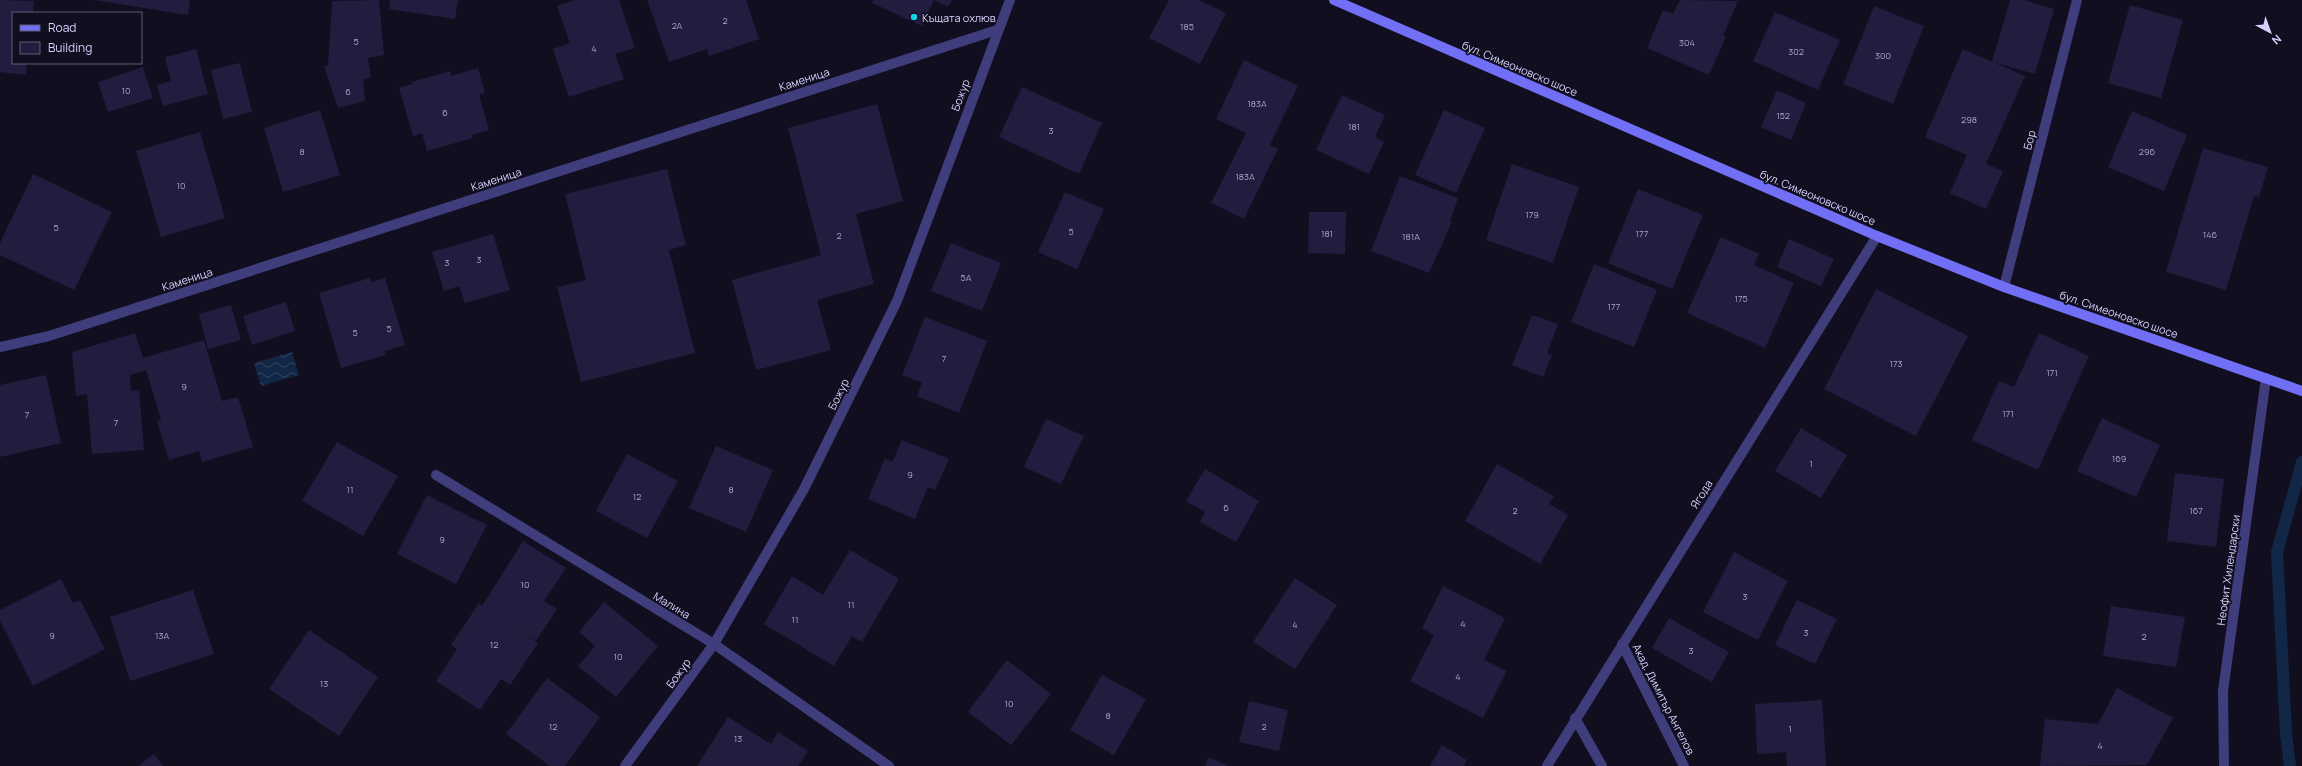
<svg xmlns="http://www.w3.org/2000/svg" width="2302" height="766" viewBox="0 0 2302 766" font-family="Manrope,sans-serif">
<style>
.water{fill:url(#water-waves)}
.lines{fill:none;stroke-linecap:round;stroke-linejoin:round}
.stream{stroke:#122746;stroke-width:12}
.building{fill:#231c3f}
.street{stroke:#3f3d7b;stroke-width:10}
.secondary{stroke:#716ff5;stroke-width:10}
.poi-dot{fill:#11d4e8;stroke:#110e20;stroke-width:1.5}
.labels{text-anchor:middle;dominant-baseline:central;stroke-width:3.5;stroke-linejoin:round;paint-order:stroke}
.number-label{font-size:9px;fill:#a8a4cd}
.poi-label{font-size:11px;fill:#d5d1fc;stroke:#110e20;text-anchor:start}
.street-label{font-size:11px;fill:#d5d1fc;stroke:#110e20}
</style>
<defs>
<pattern id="water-waves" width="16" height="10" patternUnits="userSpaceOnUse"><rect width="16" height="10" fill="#122746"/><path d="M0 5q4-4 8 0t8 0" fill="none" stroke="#344562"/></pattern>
</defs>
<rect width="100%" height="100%" fill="#110e20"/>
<path class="water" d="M292,352L299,375L261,386L254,363Z"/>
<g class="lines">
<path class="stream" d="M2290,766L2286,735L2277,552L2302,462"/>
</g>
<g class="building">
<path d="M0,0L34,1L33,13H13V63H27L26,75L0,72Z"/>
<path d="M94,0H190L188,15Z"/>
<path d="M379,0L384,55L368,58L371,77L363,80L365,101L338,108L324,66L328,65L332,1Z"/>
<path d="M390,0H458L455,19L389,9Z"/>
<path d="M574,0H619L635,48L615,54L624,79L569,97L553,49L570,43L557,6Z"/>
<path d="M647,0H746L759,39L709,56L707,49L669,62Z"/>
<path d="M874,0H952L948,7L934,0L922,26L872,3Z"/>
<path d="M1169,0H1199L1226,13L1200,64L1149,38Z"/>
<path d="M1680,0L1738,1L1723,36L1726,37L1709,75L1647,48L1663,10L1673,14Z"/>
<path d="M2010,0H2024L2054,9L2035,74L1992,62Z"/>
<path d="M2130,5L2183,20L2161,98L2108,83Z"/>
<path d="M1874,6L1924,26L1893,104L1843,84Z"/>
<path d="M1775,12L1840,40L1818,90L1753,61Z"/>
<path d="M196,49L208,94L163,106L157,85L171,81L165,57Z"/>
<path d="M1963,49L2025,76L1986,164L2003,171L1986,209L1950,193L1967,155L1925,137Z"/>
<path d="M1244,60L1298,86L1270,145L1278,149L1244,219L1211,203L1246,133L1216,119Z"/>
<path d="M240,63L252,112L223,119L211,70Z"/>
<path d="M143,67L153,98L108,112L98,82Z"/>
<path d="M478,68L485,93L479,95L489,130L472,135L473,138L427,151L422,133L413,136L399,88L412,84V82L450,71L451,76Z"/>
<path d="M1022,87L1102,123L1079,174L999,137Z"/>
<path d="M1777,90L1806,103L1791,140L1761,127Z"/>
<path d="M1342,95L1385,115L1375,137L1384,142L1369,174L1316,150Z"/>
<path d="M877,104L903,201L856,214L874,284L817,300L831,350L756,370L732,280L821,255L788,128Z"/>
<path d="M320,110L340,175L283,192L264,128Z"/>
<path d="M1444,110L1485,128L1456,193L1415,175Z"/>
<path d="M2132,111L2187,135L2164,191L2108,167Z"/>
<path d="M200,132L225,218L161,237L136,151Z"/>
<path d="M2203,148L2268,167L2259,197L2254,196L2226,290L2166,272Z"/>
<path d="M1512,164L1579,187L1553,263L1486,240Z"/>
<path d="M667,169L686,245L669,250L695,353L581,382L557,287L586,280L565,194Z"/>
<path d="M33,174L112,212L74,290L0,255V243Z"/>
<path d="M1400,176L1458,198L1450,221L1452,222L1429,273L1371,251Z"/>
<path d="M1638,189L1703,215L1672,289L1608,263Z"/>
<path d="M1065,192L1104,209L1077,269L1038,252Z"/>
<path d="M1309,212H1346L1345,254L1308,253Z"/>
<path d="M493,234L510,290L465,303L459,286L444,291L432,252Z"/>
<path d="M1721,237L1759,254L1754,265L1794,283L1765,348L1687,313Z"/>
<path d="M1789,239L1834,259L1821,286L1777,267Z"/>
<path d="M951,243L1001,263L982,311L931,291Z"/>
<path d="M1594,264L1657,290L1634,347L1571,322Z"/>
<path d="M370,278L371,282L385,278L405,345L385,351L386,355L341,368L319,293Z"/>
<path d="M1876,289L1968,336L1916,436L1824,389Z"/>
<path d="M286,302L295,331L252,345L243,316Z"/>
<path d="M231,305L241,340L208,349L199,314Z"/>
<path d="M1532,315L1558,324L1547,353L1552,355L1543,377L1512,365Z"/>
<path d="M925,317L987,341L959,413L917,396L922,383L902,375Z"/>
<path d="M135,333L143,358L204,340L222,401L238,397L253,447L202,462L199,451L169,460L157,421L161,420L146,370L130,375L131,391L139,390L144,450L92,454L87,394L76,396L72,352Z"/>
<path d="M2039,333L2089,356L2038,470L1972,440L1999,381L2014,387Z"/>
<path d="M46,375L61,443L0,457V385Z"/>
<path d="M2102,418L2160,445L2136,497L2077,471Z"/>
<path d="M1046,419L1084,436L1061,484L1024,467Z"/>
<path d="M1801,428L1847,455L1821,498L1775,471Z"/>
<path d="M902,440L949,459L935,490L928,487L915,519L868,499L885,458L892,462Z"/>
<path d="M337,442L398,476L363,536L302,501Z"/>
<path d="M716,446L773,470L746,532L689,508Z"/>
<path d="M627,454L678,481L647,538L596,511Z"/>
<path d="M1497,464L1554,496L1549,504L1568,515L1540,564L1465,521Z"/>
<path d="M1205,469L1259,501L1236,542L1200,522L1205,512L1186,501Z"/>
<path d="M2175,473L2224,479L2216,547L2167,541Z"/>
<path d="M427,495L487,525L456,584L397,554Z"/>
<path d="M523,541L566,568L544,601L557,609L536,641L503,620L538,643L510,685L501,679L480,710L436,681L457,649L451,645L479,603L482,606Z"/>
<path d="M850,550L899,579L862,642L852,636L834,666L764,624L792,576L823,595Z"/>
<path d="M1734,552L1788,581L1758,640L1703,612Z"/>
<path d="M1295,578L1337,605L1295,669L1253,642Z"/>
<path d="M61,579L73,603L80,600L105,649L33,686L0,621V610Z"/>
<path d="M1443,586L1505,618L1484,660L1507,671L1483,718L1410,681L1434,635L1422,628Z"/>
<path d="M193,590L214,654L130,681L110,617Z"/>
<path d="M1797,600L1837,619L1815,664L1775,645Z"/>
<path d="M604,602L658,646L616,697L578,666L595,646L579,632Z"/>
<path d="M2111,606L2185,617L2176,667L2103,656Z"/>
<path d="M1669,618L1729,652L1712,682L1652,648Z"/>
<path d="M309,630L378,677L339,736L269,689Z"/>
<path d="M1007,660L1051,694L1011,745L968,712Z"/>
<path d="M1102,675L1146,699L1114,755L1070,730Z"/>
<path d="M547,678L600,717L565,766H550L506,734Z"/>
<path d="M2117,688L2173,718L2147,765L2040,766L2045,719L2098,724Z"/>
<path d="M1822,700L1826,766H1787L1786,752L1757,754L1755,704Z"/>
<path d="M1249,701L1288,710L1279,751L1239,742Z"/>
<path d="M728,717L771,744L778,732L808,751L798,766H697Z"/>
<path d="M1442,745L1467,760L1464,765L1465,766H1430Z"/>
<path d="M154,754L163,766H138Z"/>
<path d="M1209,757L1228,766H1205Z"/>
</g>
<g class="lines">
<g class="street">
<path d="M2004,287L2077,0"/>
<path d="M0,347L49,336L997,30"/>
<path d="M436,475L714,644L889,766"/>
<path d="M1622,644L1684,766"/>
<path d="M1575,718L1602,766"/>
<path d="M625,766L714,644L804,489L897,301L1010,0"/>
<path d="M1547,766L1877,236"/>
<path d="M2224,766L2223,691L2266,378"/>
</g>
<path class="secondary" d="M1334,0L1877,236L2004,287L2302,391"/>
</g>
<circle class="poi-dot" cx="914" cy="17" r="4"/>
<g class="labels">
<g class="number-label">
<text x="725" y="20">2</text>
<text x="677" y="25">2А</text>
<text x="1187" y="26">185</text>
<text x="356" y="41">5</text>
<text x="1687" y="42">304</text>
<text x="594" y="48">4</text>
<text x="1796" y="51">302</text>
<text x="1883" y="55">300</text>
<text x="126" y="90">10</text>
<text x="348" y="91">6</text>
<text x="1257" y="103">183А</text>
<text x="445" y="112">6</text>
<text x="1783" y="115">152</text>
<text x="1969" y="119">298</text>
<text x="1354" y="126">181</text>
<text x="1051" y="130">3</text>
<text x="302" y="151">8</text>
<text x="2147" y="151">296</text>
<text x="1245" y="176">183А</text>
<text x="181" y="185">10</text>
<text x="1532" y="214">179</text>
<text x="56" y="227">5</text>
<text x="1071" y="231">5</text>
<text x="1327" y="233">181</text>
<text x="1642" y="233">177</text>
<text x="2210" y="234">146</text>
<text x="839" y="235">2</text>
<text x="1411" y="236">181А</text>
<text x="479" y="259">3</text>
<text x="447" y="262">3</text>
<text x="966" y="277">5А</text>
<text x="1741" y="298">175</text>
<text x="1614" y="306">177</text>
<text x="389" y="328">5</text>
<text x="355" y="332">5</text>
<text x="944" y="358">7</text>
<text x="1896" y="363">173</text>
<text x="2052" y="372">171</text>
<text x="184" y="386">9</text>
<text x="2008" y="413">171</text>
<text x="27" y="414">7</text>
<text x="116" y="422">7</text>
<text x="2119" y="458">169</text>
<text x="1811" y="463">1</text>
<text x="910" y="474">9</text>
<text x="350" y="489">11</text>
<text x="731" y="489">8</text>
<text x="637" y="496">12</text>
<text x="1226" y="507">6</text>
<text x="1515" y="510">2</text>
<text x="2196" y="510">167</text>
<text x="442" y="539">9</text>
<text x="525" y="584">10</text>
<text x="1745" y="596">3</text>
<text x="851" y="604">11</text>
<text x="795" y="619">11</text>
<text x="1463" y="623">4</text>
<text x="1295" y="624">4</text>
<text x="1806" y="632">3</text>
<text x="52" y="635">9</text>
<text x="162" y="635">13А</text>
<text x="2144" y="636">2</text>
<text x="494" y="644">12</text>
<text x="1691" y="650">3</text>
<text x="618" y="656">10</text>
<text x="1458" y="676">4</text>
<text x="324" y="683">13</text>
<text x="1009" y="703">10</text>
<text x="1108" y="715">8</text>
<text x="553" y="726">12</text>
<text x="1264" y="726">2</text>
<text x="1790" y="728">1</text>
<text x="738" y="738">13</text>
<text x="2100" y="745">4</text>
</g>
<g class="poi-label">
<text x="922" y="17">Къщата охлюв</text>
</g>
<g class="street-label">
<text transform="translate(1520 68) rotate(23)">бул. Симеоновско шосе</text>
<text transform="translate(804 79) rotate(-18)">Каменица</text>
<text transform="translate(960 95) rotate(-70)">Божур</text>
<text transform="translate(2029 140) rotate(-76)">Бор</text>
<text transform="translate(496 179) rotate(-18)">Каменица</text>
<text transform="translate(1818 197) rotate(23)">бул. Симеоновско шосе</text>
<text transform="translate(187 279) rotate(-18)">Каменица</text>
<text transform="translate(2119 314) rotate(19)">бул. Симеоновско шосе</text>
<text transform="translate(838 394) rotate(-64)">Божур</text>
<text transform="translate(1701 494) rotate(-58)">Ягода</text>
<text transform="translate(2228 570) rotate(-82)">Неофит Хилендарски</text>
<text transform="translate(672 605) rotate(31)">Малина</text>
<text transform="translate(678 673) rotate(-54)">Божур</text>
<text transform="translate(1664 699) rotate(63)">Акад. Димитър Ангелов</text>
</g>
</g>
<rect x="12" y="12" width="130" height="52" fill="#110e20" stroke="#5f5c78"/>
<rect x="20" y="25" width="20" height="6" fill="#716ff5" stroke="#5f5c78"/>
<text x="48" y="32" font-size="12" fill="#d5d1fc">Road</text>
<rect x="20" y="42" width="20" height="12" fill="#231c3f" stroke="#5f5c78"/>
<text x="48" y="52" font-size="12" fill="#d5d1fc">Building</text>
<g transform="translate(2270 32) rotate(139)" stroke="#110e20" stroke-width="3" paint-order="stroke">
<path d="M0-3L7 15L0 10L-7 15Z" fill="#d5d1fc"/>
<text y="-6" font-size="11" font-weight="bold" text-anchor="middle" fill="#d5d1fc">N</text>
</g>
</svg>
